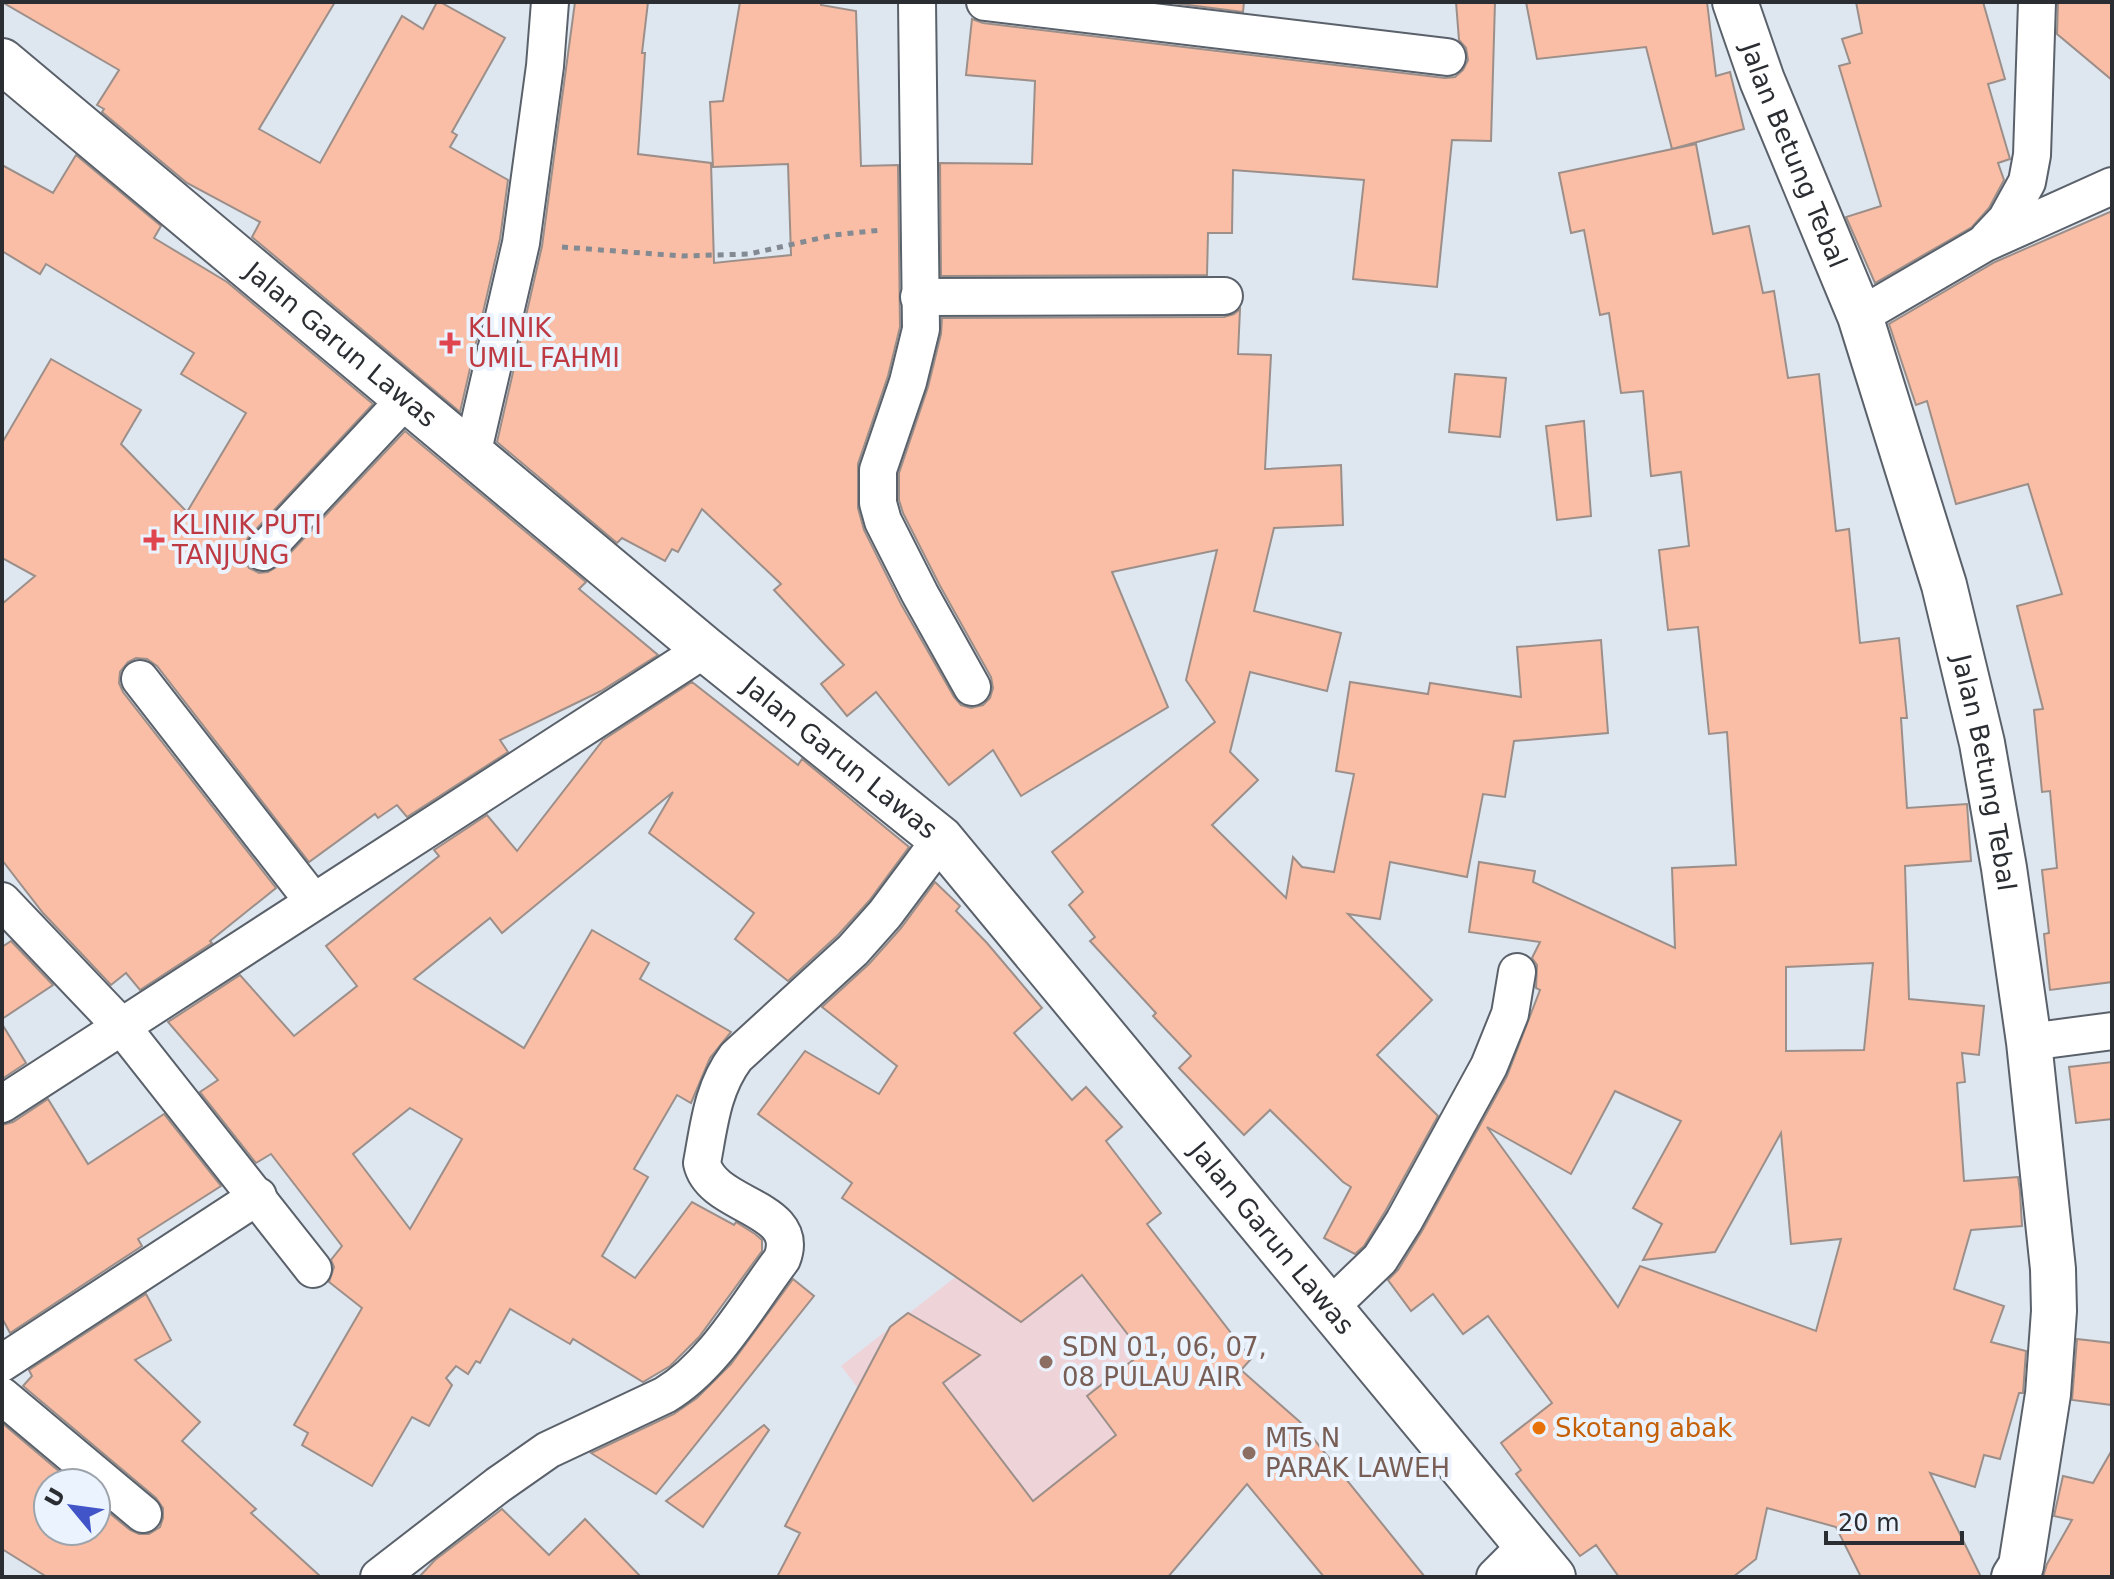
<svg xmlns="http://www.w3.org/2000/svg" width="2114" height="1579" viewBox="0 0 2114 1579" font-family="'DejaVu Sans',sans-serif">
<style>
.education{fill:#eed4d8}
.building{fill:#f9bea5;stroke:#9c8f8a;stroke-width:2;fill-rule:evenodd}
.lines{fill:none;stroke-linecap:round;stroke-linejoin:round}
.street-casing{stroke:#5a616a;stroke-width:40}
.secondary-casing{stroke:#5a616a;stroke-width:48}
.path{stroke:#848a91;stroke-width:5;stroke-dasharray:6 6;stroke-linecap:butt}
.street{stroke:#fff;stroke-width:36}
.secondary{stroke:#fff;stroke-width:44}
.health-dot{fill:#e0444e;stroke:#ebf3fe;stroke-width:3}
.education-dot{fill:#8d6e63;stroke:#ebf3fe;stroke-width:3}
.food-dot{fill:#e8710a;stroke:#ebf3fe;stroke-width:3}
.labels{text-anchor:middle;dominant-baseline:central;stroke-width:8;stroke-linejoin:round;paint-order:stroke}
.street-label{font-size:26px;fill:#2a2d31;stroke:#ebf3fe}
.health-label{font-size:26px;fill:#be3a42;stroke:#ebf3fe;text-anchor:start}
.education-label{font-size:26px;fill:#785e54;stroke:#ebf3fe;text-anchor:start}
.food-label{font-size:26px;fill:#c56008;stroke:#ebf3fe;text-anchor:start}
</style>
<rect width="100%" height="100%" fill="#dee6f0"/>
<path class="education" d="M1115,1153L1161,1213L1147,1225L1251,1359L1063,1577L950,1508L841,1366Z"/>
<g class="building">
<path d="M2,2H335L259,129L320,163L402,16L423,29L437,2H440L505,38L452,132L457,135L450,147L508,180L500,239L460,412L252,237L260,222L187,183L102,112L104,109L97,105L119,70Z"/>
<path d="M575,2H648L642,53H645L638,154L711,163L714,263L791,255L788,164L713,167L710,102L723,101L740,2H821V5L856,11L861,166L898,165L900,327L888,376L858,464V508L864,530L901,604L954,697L961,705L971,708L983,705L990,698L993,688L991,677L939,584L903,513L899,500V473L928,387L941,334L942,318L1224,317L1234,314L1240,309L1238,354L1271,355L1265,469L1341,465L1343,525L1274,528L1254,611L1341,633L1327,691L1250,672L1230,752L1258,780L1212,825L1286,898L1293,857L1302,867L1334,872L1354,774L1336,771L1350,682L1428,694L1430,683L1521,697L1517,647L1601,640L1608,733L1514,741L1505,797L1483,794L1467,877L1390,862L1380,919L1348,914L1432,1000L1377,1055L1438,1116L1386,1210L1364,1246L1355,1254L1324,1238L1351,1187L1343,1182L1270,1110L1244,1135L1179,1068L1191,1056L1153,1016L1156,1013L1090,941L1095,937L1069,905L1083,892L1052,852L1215,722L1186,680L1217,550L1112,572L1168,707L1021,796L993,750L949,785L876,692L847,716L821,684L844,665L774,590L781,584L702,509L678,552L672,549L665,561L622,538L617,543L497,442L542,246Z"/>
<path d="M1173,2H1244L1243,12L1173,3Z"/>
<path d="M1456,2H1495L1491,141L1452,140L1437,287L1353,279L1364,180L1233,170L1232,233H1208L1207,275L941,276L940,163L1032,164L1035,81L966,75L972,19L983,23L1445,78L1455,77L1463,70L1468,60L1466,48L1459,40Z"/>
<path d="M1526,2H1707L1716,76L1730,72L1744,129L1672,149L1646,47L1537,59Z"/>
<path d="M1856,2H1983L2005,79L1988,84L2010,159L1998,163L2004,180L1989,208L1972,227L1875,283L1846,217L1881,206L1839,66L1850,63L1842,39L1862,33Z"/>
<path d="M2058,2H2112V80L2057,34Z"/>
<path d="M1696,144L1713,234L1749,226L1763,293L1774,291L1788,378L1819,374L1836,531L1849,529L1860,643L1899,638L1907,718H1901L1907,808L1967,804L1971,861L1905,866L1909,999L1984,1006L1979,1055L1962,1053L1965,1082L1957,1083L1964,1181L2018,1177L2020,1191L2022,1226L1971,1230L1954,1289L2004,1306L1991,1342L2026,1351L2023,1393H2019L2000,1459L1984,1455L1975,1487L1930,1473L1981,1577H1861L1836,1527L1767,1508L1756,1559L1733,1577H1619L1596,1545L1580,1556L1516,1474L1521,1470L1501,1443L1552,1403L1488,1316L1463,1334L1433,1294L1411,1311L1388,1280L1398,1270L1422,1231L1507,1076L1540,990L1536,988L1537,965L1532,958L1540,942L1469,932L1479,862L1535,871L1533,882L1675,948L1672,868L1736,865L1727,732L1709,734L1698,627L1668,630L1659,550L1689,546L1681,472L1651,476L1643,391L1621,393L1609,313L1600,315L1584,230L1571,233L1559,173ZM1873,963L1864,1050L1786,1051V967ZM1615,1091L1681,1121L1633,1208L1662,1224L1643,1260L1715,1252L1781,1133L1791,1244L1841,1239L1816,1331L1640,1266L1618,1307L1487,1127L1571,1174Z"/>
<path d="M76,155L161,226L154,238L227,282L373,404L248,538L243,547V557L249,568L259,573L268,572L278,566L405,431L586,582L579,589L658,655L601,691L500,740L508,752L407,817L397,805L378,818L375,814L309,862L157,666L147,659L136,658L128,662L120,672L119,683L123,692L276,888L210,941L212,943L140,990L126,973L111,985L43,913L2,860V604L35,576L2,558V443L51,359L141,410L121,444L187,512L246,413L181,374L194,353L46,264L40,274L2,251V165L53,193Z"/>
<path d="M2112,211V982L2050,990L2044,934L2049,933L2042,870L2057,868L2050,791L2042,792L2034,710L2043,709L2017,606L2062,594L2028,484L1956,504L1927,401L1916,405L1889,324L1995,262Z"/>
<path d="M1455,374L1506,378L1500,437L1449,432Z"/>
<path d="M1584,421L1591,516L1557,520L1546,426Z"/>
<path d="M692,682L798,765L802,759L909,847L869,901L838,935L788,981L735,939L754,913L649,833L673,792L502,933L490,918L414,979L524,1048L592,930L649,963L640,979L731,1032L710,1058L691,1103L677,1095L634,1169L648,1177L602,1256L635,1278L692,1202L734,1225L736,1222L755,1234L762,1240V1251L699,1337L670,1366L643,1382L573,1339L570,1344L510,1309L480,1363L476,1361L468,1374L456,1366L446,1378L452,1385L429,1426L412,1417L372,1486L302,1445L308,1433L294,1425L362,1308L329,1282L334,1267L331,1260L342,1246L271,1154L256,1163L200,1092L218,1080L168,1022L240,975L294,1036L357,986L326,946L439,856L434,850L487,815L517,851L603,740ZM410,1108L462,1139L410,1229L353,1154Z"/>
<path d="M935,882L960,906L956,911L987,943L1042,1008L1014,1033L1072,1100L1086,1087L1122,1127L1106,1141L1161,1213L1147,1224L1251,1359L1241,1370L1300,1422L1425,1577H1324L1247,1484L1168,1577H777L800,1533L785,1526L890,1327L908,1313L980,1355L943,1383L1033,1501L1116,1435L1087,1396L1142,1353L1082,1275L1021,1322L842,1198L852,1183L758,1114L805,1051L879,1094L897,1066L822,1007L869,964L901,928Z"/>
<path d="M11,941L53,985L2,1019V947Z"/>
<path d="M2,1024L26,1063L2,1079Z"/>
<path d="M2112,1062V1119L2076,1123L2069,1067Z"/>
<path d="M48,1099L88,1164L164,1114L221,1186L138,1239L142,1246L10,1333L2,1318V1125L13,1122Z"/>
<path d="M793,1279L814,1296L656,1494L591,1453L674,1414L697,1398L731,1364Z"/>
<path d="M146,1294L171,1340L135,1360L200,1422L182,1441L256,1509L251,1513L321,1577H47L2,1549V1423L73,1483H48V1531H96V1502L130,1530L139,1534H149L160,1527L163,1518V1508L156,1498L23,1386L32,1376L29,1370Z"/>
<path d="M2077,1339L2112,1343V1405L2072,1400Z"/>
<path d="M764,1425L769,1430L703,1527L666,1501Z"/>
<path d="M2112,1450V1577H2043L2047,1564L2072,1520L2054,1516L2063,1476L2093,1483Z"/>
<path d="M502,1509L549,1555L585,1519L641,1577H419L435,1560Z"/>
</g>
<g class="lines">
<defs>
<g id="street">
<path d="M917,2L921,329L908,382L878,470V503L883,521L920,594L972,687"/>
<path d="M985,2L1447,57"/>
<path d="M1988,239L2006,220L2027,182L2032,155L2037,2"/>
<path d="M919,297L1224,296"/>
<path d="M1860,316L1985,243L2112,186"/>
<path d="M472,455L521,243L545,66L550,2"/>
<path d="M263,552L405,400"/>
<path d="M140,679L313,901"/>
<path d="M2,901L122,1027L313,1269"/>
<path d="M2029,1042L2112,1031"/>
<path d="M2,1104L705,649"/>
<path d="M1331,1306L1380,1259L1404,1221L1489,1066L1510,1014L1517,972"/>
<path d="M2,1363L258,1196"/>
<path d="M2,1396L143,1514"/>
<path d="M379,1577L498,1485L548,1450L665,1395C714,1366 748,1304 782,1259C802,1206 712,1208 702,1163C709,1126 712,1089 736,1057L853,950L885,914L941,839"/>
<path d="M1495,1577L1528,1544"/>
</g>
<g id="secondary">
<path id="s1" d="M1735,2L1762,80L1860,316L1944,585L1982,743L2004,868L2029,1042L2053,1269L2054,1311L2048,1394L2021,1566L2014,1577"/>
<path id="s2" d="M2,61L705,649L941,839L1553,1577"/>
</g>
</defs>
<use href="#street" class="street-casing"/>
<use href="#secondary" class="secondary-casing"/>
<path class="path" d="M562,247L682,256L749,254L834,235L881,230"/>
<use href="#street" class="street"/>
<use href="#secondary" class="secondary"/>
</g>
<g class="health-dot">
<path d="M446 331h8v8h8v8h-8v8h-8v-8h-8v-8h8z"/>
<path d="M150 528h8v8h8v8h-8v8h-8v-8h-8v-8h8z"/>
</g>
<g class="education-dot">
<circle cx="1046" cy="1362" r="8"/>
<circle cx="1249" cy="1453" r="8"/>
</g>
<circle class="food-dot" cx="1539" cy="1428" r="8"/>
<g class="labels">
<g class="street-label">
<text stroke="none"><textPath href="#s1" startOffset="164">Jalan Betung Tebal</textPath></text>
<text stroke="none"><textPath href="#s2" startOffset="442">Jalan Garun Lawas</textPath></text>
<text stroke="none"><textPath href="#s2" startOffset="1090">Jalan Garun Lawas</textPath></text>
<text stroke="none"><textPath href="#s1" startOffset="812">Jalan Betung Tebal</textPath></text>
<text stroke="none"><textPath href="#s2" startOffset="1738">Jalan Garun Lawas</textPath></text>
</g>
<g class="health-label">
<text x="468" y="328">KLINIK<tspan x="468" dy="30">UMIL FAHMI</tspan></text>
<text x="172" y="525">KLINIK PUTI<tspan x="172" dy="30">TANJUNG</tspan></text>
</g>
<g class="education-label">
<text x="1062" y="1347">SDN 01, 06, 07,<tspan x="1062" dy="30">08 PULAU AIR</tspan></text>
<text x="1265" y="1438">MTs N<tspan x="1265" dy="30">PARAK LAWEH</tspan></text>
</g>
<g class="food-label">
<text x="1555" y="1428">Skotang abak</text>
</g>
</g>
<rect width="2114" height="1579" fill="none" stroke="#2a2d31" stroke-width="8"/>
<g transform="translate(72 1507) rotate(299)"><circle r="38" fill="#ebf3fe" stroke="#9ea4ac" stroke-width="2"/>
<path d="M0-6L14 30L0 20L-14 30Z" fill="#4255c8"/>
<text y="-12" font-size="22" font-weight="bold" text-anchor="middle" fill="#2a2d31">U</text>
</g>
<path d="M1826 1531v12h136v-12" fill="none" stroke="#2a2d31" stroke-width="4"/>
<text x="1838" y="1531" font-size="24" fill="#2a2d31" stroke="#ebf3fe" stroke-width="6" paint-order="stroke">20 m</text>
</svg>
